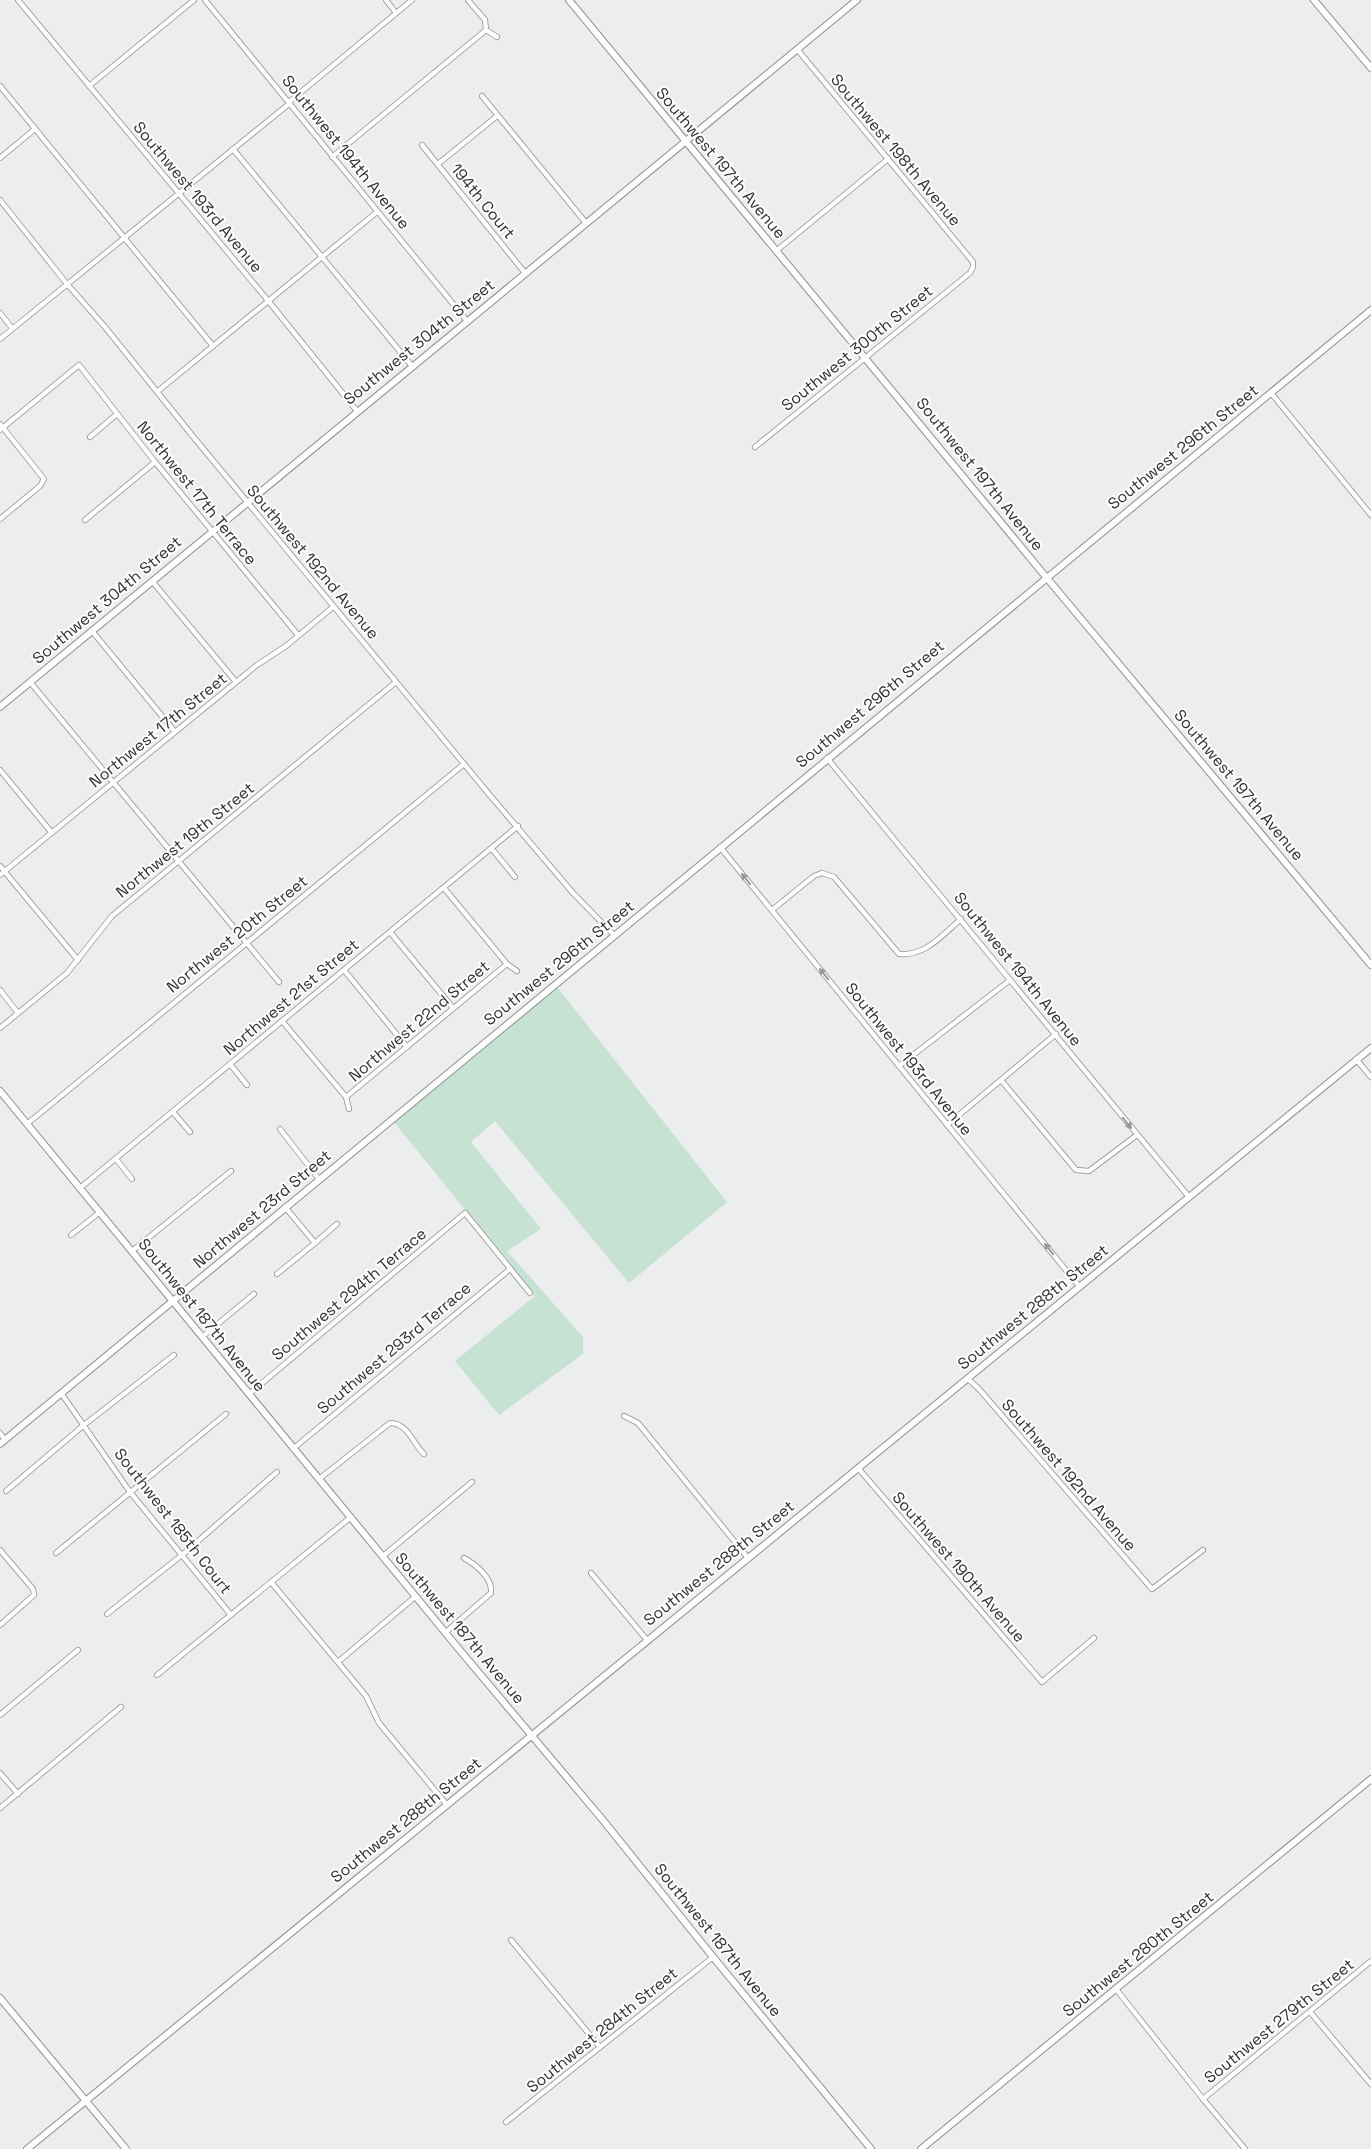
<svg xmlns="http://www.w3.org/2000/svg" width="1371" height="2149" viewBox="0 0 1371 2149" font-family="'Space Grotesk',sans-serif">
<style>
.green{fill:#c6e2d3}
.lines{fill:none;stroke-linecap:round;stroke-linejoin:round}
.street-casing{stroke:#8c8d8e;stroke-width:6}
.secondary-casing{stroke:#8c8d8e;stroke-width:8}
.street{stroke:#fff;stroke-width:4.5}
.secondary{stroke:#fff;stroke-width:6}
.oneway{fill:#989898}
.labels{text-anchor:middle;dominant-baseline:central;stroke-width:4;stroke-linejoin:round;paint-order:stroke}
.street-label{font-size:16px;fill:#303031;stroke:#fff}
</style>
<rect width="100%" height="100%" fill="#ecedee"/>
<path class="green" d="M557,987L727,1202L629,1283L495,1121L471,1142L541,1229L507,1251L583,1337V1354L499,1415L455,1361L535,1296L394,1122Z"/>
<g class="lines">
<defs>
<g id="street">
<path d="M18,0L270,303L357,411"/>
<path d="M205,0L467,321"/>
<path d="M386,0L396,13"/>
<path d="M468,0L485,20L486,30"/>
<path d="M486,30L497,37"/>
<path d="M0,86L213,346"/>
<path d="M89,86L194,0"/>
<path d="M482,96L586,223"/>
<path d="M289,102L412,0"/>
<path d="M422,145L525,273"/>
<path d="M233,149L412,366"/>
<path d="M332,157L486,30"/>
<path d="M0,158L35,129"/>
<path d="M438,164L497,116"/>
<path d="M0,200L67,284L105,327L191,434L488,793L573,893L614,935"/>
<path d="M776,251L888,159"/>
<path d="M0,313L12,328"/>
<path d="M0,339L290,103"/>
<path d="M158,391L377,212"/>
<path d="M1271,393L1371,515"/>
<path d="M0,424L44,479L40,486L0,519"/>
<path d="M0,430L79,365L155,462L298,635"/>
<path d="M90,437L117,414"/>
<path d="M755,447L970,273L973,267V262L797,49"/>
<path d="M85,520L155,462"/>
<path d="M152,581L236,682"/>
<path d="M92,631L175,732"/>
<path d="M30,682L279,982"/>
<path d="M827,758L1189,1197"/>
<path d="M0,770L52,833"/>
<path d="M720,847L1079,1286"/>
<path d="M492,849L515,877"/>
<path d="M0,866L78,960"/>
<path d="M0,875L257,665L286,646L333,607"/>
<path d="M444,888L507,964L517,971"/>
<path d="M772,910L814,876L822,873L834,877L899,954C926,956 941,936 961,919"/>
<path d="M390,932L453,1008"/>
<path d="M344,970L407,1047"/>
<path d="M0,990L18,1013"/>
<path d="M282,1021L346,1097L349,1109"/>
<path d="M0,1028L67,973L112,916L396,682"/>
<path d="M1356,1059L1371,1077"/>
<path d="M230,1064L247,1085"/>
<path d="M899,1066L1010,980"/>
<path d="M1001,1080L1076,1170L1089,1171L1137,1135"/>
<path d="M346,1097L507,964"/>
<path d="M173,1112L190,1132"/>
<path d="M27,1124L464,764"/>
<path d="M947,1125L1056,1034"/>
<path d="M280,1129L318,1178"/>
<path d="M116,1159L132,1179"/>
<path d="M80,1188L518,826"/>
<path d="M71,1235L100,1212"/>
<path d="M315,1243L337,1224"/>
<path d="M132,1251L231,1171"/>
<path d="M277,1274L315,1243L285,1207"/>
<path d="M202,1337L254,1294"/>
<path d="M967,1378L979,1389L1152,1589L1203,1550"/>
<path d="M61,1393L130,1492L231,1615"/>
<path d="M249,1394L465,1213L530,1293"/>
<path d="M624,1416L638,1423L748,1558"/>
<path d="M0,1433L5,1440"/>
<path d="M294,1448L510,1269"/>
<path d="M858,1468L1042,1682L1094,1638"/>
<path d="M319,1479L390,1423C408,1423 413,1444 424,1454"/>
<path d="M6,1491L84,1425L174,1355"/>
<path d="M0,1550L33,1589L34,1595L0,1625"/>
<path d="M56,1553L226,1414"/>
<path d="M383,1556L472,1482"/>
<path d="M591,1573L647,1640"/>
<path d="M271,1582L366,1696L379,1723L447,1805"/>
<path d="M107,1614L182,1555L277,1472"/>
<path d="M446,1632L491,1593C493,1578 475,1564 464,1558"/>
<path d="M338,1662L416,1596"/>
<path d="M157,1675L351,1517"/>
<path d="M0,1715L78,1650"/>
<path d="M0,1773L18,1794"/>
<path d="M0,1808L121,1707"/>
<path d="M511,1940L600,2047"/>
<path d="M1116,1989L1203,2099L1245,2149"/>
<path d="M1310,2012L1371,2084"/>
<path d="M1203,2099L1371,1961"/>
<path d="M506,2122L713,1957"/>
</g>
<g id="secondary">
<path d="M569,0L1046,577L1371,965"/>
<path d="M1314,0L1371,68"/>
<path d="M0,707L857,0"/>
<path d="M0,1091L458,1648L602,1819L713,1957L871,2149"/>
<path d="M0,1444L1371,310"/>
<path d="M0,1998L126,2149"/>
<path d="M27,2149L1371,1048"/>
<path d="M921,2149L1371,1779"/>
</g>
</defs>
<use href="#street" class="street-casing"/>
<use href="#secondary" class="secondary-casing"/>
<use href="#street" class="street"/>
<use href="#secondary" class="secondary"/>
</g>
<defs><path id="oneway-solid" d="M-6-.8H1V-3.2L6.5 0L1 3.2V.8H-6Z" transform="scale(1.25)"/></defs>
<g class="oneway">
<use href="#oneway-solid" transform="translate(746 879) rotate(-129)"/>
<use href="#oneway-solid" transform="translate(824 974) rotate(-129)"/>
<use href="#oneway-solid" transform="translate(1127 1123) rotate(51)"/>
<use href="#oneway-solid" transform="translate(1049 1249) rotate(-129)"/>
</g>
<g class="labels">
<g class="street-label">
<text transform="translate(896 150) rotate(50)">Southwest 198th Avenue</text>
<text transform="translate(346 152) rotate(51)">Southwest 194th Avenue</text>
<text transform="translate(721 163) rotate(50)">Southwest 197th Avenue</text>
<text transform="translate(198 197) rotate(50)">Southwest 193rd Avenue</text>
<text transform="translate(483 201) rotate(51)">194th Court</text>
<text transform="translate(419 342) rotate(-39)">Southwest 304th Street</text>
<text transform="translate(857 348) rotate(-39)">Southwest 300th Street</text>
<text transform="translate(1183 447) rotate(-39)">Southwest 296th Street</text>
<text transform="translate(980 474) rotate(51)">Southwest 197th Avenue</text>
<text transform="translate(197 493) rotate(51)">Northwest 17th Terrace</text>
<text transform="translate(313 562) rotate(50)">Southwest 192nd Avenue</text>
<text transform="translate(107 600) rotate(-40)">Southwest 304th Street</text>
<text transform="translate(870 704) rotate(-40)">Southwest 296th Street</text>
<text transform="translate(158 730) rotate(-39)">Northwest 17th Street</text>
<text transform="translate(1239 785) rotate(50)">Southwest 197th Avenue</text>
<text transform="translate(185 840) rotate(-39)">Northwest 19th Street</text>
<text transform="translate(237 934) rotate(-39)">Northwest 20th Street</text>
<text transform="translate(559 963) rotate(-39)">Southwest 296th Street</text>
<text transform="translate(1018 969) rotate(51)">Southwest 194th Avenue</text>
<text transform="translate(291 997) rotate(-40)">Northwest 21st Street</text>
<text transform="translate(419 1021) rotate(-40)">Northwest 22nd Street</text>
<text transform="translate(909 1059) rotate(51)">Southwest 193rd Avenue</text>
<text transform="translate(262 1209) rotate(-40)">Northwest 23rd Street</text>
<text transform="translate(349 1294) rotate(-40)">Southwest 294th Terrace</text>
<text transform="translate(1033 1307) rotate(-39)">Southwest 288th Street</text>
<text transform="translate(202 1315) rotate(51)">Southwest 187th Avenue</text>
<text transform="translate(394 1348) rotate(-40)">Southwest 293rd Terrace</text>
<text transform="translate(1069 1475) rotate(49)">Southwest 192nd Avenue</text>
<text transform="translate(173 1521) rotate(52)">Southwest 185th Court</text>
<text transform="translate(719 1563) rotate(-39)">Southwest 288th Street</text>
<text transform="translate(959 1567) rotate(49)">Southwest 190th Avenue</text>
<text transform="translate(460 1628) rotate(50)">Southwest 187th Avenue</text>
<text transform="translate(406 1820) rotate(-39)">Southwest 288th Street</text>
<text transform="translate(718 1940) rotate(51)">Southwest 187th Avenue</text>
<text transform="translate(1138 1954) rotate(-39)">Southwest 280th Street</text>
<text transform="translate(1279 2021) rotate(-39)">Southwest 279th Street</text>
<text transform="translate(602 2030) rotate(-39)">Southwest 284th Street</text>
</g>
</g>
</svg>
